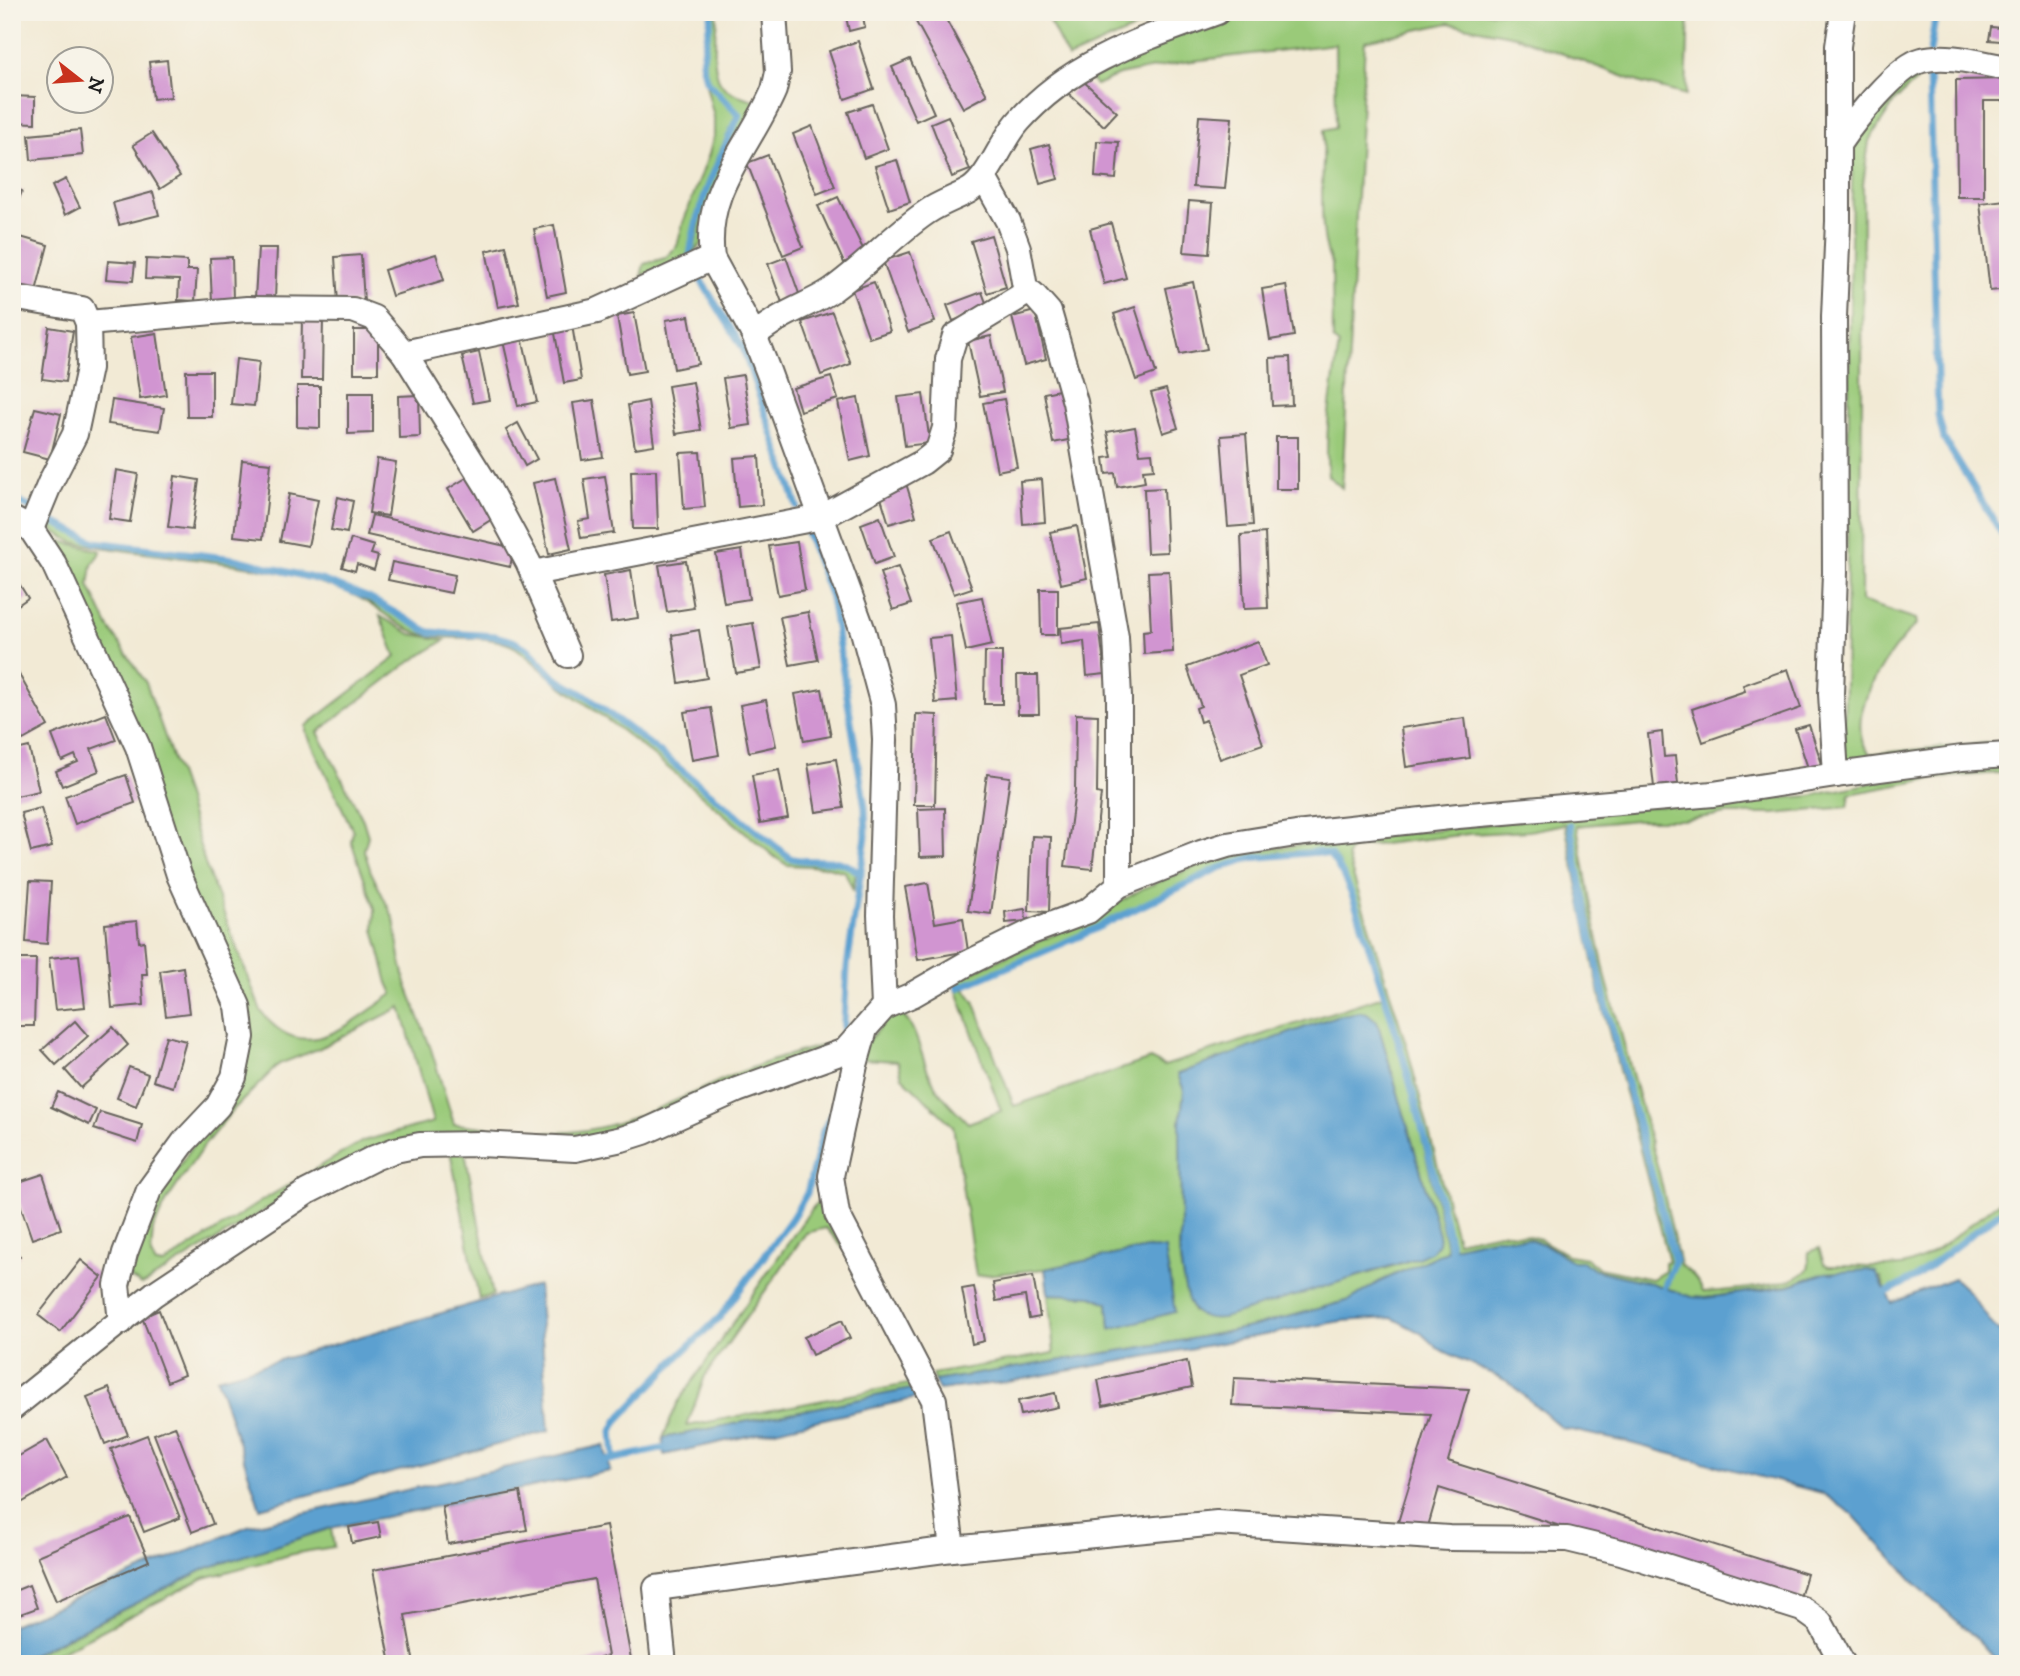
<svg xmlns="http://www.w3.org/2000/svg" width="2020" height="1676" viewBox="0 0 2020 1676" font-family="'IM FELL DW Pica',serif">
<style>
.green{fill:#9aca79;stroke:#5b734a;stroke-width:2;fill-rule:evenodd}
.water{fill:#5ba0d0;stroke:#3c5e76;stroke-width:2}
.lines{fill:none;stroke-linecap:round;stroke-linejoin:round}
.stream{stroke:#5ba0d0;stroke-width:7}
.building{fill:#d195d1}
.minor-casing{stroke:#67645d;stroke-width:28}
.minor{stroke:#fff;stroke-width:24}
</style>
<rect width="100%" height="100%" fill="#f7f3e8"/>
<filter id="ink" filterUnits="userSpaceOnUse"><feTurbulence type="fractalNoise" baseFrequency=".0143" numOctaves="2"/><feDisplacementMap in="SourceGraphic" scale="14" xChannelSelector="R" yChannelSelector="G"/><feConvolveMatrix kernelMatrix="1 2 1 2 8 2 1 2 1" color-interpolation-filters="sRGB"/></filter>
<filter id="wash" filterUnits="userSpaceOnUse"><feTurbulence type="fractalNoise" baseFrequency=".00686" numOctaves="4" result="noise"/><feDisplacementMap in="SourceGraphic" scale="28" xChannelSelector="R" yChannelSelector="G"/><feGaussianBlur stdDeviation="1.57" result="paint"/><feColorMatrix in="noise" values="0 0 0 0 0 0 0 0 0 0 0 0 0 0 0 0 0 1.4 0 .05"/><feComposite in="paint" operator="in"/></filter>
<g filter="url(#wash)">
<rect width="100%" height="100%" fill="#f2ead5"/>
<g class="green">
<path d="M714,12H717C717,33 708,74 725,88C732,95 747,97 756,101L701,245L692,256L705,201L740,114L708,79L704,62Z"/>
<path d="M1054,12H1138L1141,26L1068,58L1047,17Z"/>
<path d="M1238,12H1689L1686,95L1641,83L1515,36L1449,23L1365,41L1342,488L1328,476C1324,431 1332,389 1339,345L1333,340L1332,264C1316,236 1324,164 1324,130L1336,127L1335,44L1184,62L1119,75L1096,85L1085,74L1167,37Z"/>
<path d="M1925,72L1895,101L1869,141L1863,184L1861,601L1916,619L1917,624C1891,648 1852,702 1862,740C1863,745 1867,750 1870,754L2008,741V748L1843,767C1849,556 1848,346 1853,136L1900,87Z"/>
<path d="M705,81L736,115C717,160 694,206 688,256L641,276L644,264L665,258L677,246L683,223L709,154L714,135V117Z"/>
<path d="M49,522L95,544L234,561L325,582L369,599L429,633L495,638L512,642L527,650L554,679L582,695L647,745L789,860C812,866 837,853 856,873L853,890L845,872L828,867L787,865L776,858C707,800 639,741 565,689C548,677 533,660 516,648C489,632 451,642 422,634C399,628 383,611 363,600C351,593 337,588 324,584C242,558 156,559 73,542L53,531Z"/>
<path d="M51,539L101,551L92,565L89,585L108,626L146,683L186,796L205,864L261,1011C303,1069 350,1023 393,994L388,983L374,929L375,909L351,841L353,831L306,732V726L396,657L380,616L411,634L445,640L404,666L318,732L363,820L368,836L364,850L371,872L394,919L400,957L406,983L431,1049L454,1124C492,1127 532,1135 571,1132C631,1127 686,1094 741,1072C772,1060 805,1049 837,1042L612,1135L344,1162L142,1285L128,1277L143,1223L246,1062ZM401,1007L433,1122L363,1141L263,1200L164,1264H156L151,1255L153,1229L168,1199L205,1144L232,1111L279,1064L318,1049Z"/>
<path d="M2008,764V772L1930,779L1850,794L1848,807L1774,814H1727L1682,820H1635L1577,826L1592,912L1606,978L1659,1172L1680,1265C1691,1272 1699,1280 1703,1292C1722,1291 1801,1286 1808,1268C1810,1264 1808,1257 1809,1252L1819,1248L1824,1264L1829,1266C1853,1265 1883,1270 1905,1265C1933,1260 1982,1213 2008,1195V1203L1916,1276L1886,1290L1881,1277H1815L1784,1286L1705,1298L1692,1297L1667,1289L1676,1261L1609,1008L1570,822L1568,824L1598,977L1673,1260L1662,1287L1595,1270L1582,1261H1572L1546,1245L1529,1239L1497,1237L1453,1247L1400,1037L1360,912L1339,863L1331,853L1316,850L1283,852L1250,856L1217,868L1080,934L959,985L957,979L1101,913L1144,888L1228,853L1631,808L1810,796L1881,781ZM1565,824L1602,1005L1669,1261L1665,1262V1271L1652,1279L1598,1268L1586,1258L1568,1255L1540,1239L1525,1235L1499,1232L1457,1241L1407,1047L1347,856L1350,850L1365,846L1469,834L1529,831Z"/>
<path d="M964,988L974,1001L1014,1106L1150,1059L1164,1066L1383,996L1417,1115L1447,1249L1442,1254L1379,1282L1350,1300L1255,1326L1185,1340L934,1381L932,1374L1054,1353L1048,1294L1092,1296L1108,1303L1110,1329L1147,1248L1045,1269L976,1276L953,1126L902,1077L898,1061L862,1059L864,1045L895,1010C921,1024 919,1062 935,1085C943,1099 957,1111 968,1123L1001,1111L957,991ZM1360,1012L1377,1021L1439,1234L1420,1257L1387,1268L1262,1304L1193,1312C1185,1292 1175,1252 1181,1232L1180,1123L1184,1091L1178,1074L1336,1016Z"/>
<path d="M450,1151L465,1152L493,1295L479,1299Z"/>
<path d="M823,1196L847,1252L826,1228L806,1233L705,1376L687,1426L913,1383L916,1388L663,1438L677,1404L810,1211Z"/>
<path d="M331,1528L334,1547L297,1553L204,1578L37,1664H14L207,1568Z"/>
</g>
<g class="water">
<path d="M1360,1012L1367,1013L1377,1021L1439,1234L1438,1243L1431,1252L1420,1257L1223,1318C1214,1319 1204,1319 1196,1313C1184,1304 1176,1246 1181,1232L1180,1123L1184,1091L1178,1074L1336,1016Z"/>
<path d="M1497,1237L1529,1239L1546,1245L1572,1261H1582L1595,1270L1651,1283L1692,1297L1705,1298L1784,1287L1825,1273L1869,1270L1876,1272L1892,1303L1954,1278L1969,1292L1995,1328L2008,1338V1664H2000L1977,1639L1917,1585L1852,1514L1822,1493L1626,1442L1562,1428L1507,1381L1437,1348L1421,1333L1392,1318L1341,1321L1007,1382L939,1390L934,1381L1185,1340L1255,1326L1350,1300L1379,1282L1457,1246Z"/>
<path d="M1147,1248L1165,1249L1175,1312L1110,1329L1108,1303L1092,1296L1048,1294L1045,1269Z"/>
<path d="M538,1285L549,1431L260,1508L217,1378Z"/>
<path d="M916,1388L921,1397L664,1455L663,1438Z"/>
<path d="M604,1445L610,1471L331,1528L207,1568L12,1664V1625L248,1526Z"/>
</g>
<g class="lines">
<g class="stream">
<path d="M1930,51L1936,12"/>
<path d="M1929,73L1938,415L1944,439L2008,544"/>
<path d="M690,256C696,206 719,160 739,115L706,80L702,62L712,12"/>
<path d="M702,282L743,348L797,506"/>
<path d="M12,499L29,507"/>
<path d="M45,518L95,542L235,559L324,581L369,598L429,632L495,636L513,641L528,649L555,678L583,694L648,743L790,858C818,866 835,852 861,874"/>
<path d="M806,530L831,597L865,807L866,836L847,967L843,1040"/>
<path d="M1570,825L1587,918L1607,1010L1675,1261L1664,1288"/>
<path d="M956,983L958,988L1080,936L1217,869L1250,858L1316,852L1330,855C1353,884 1362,927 1374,962C1405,1057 1430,1153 1451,1250"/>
<path d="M837,1095L841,1061"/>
<path d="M1887,1292L1916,1277L2008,1206"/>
<path d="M614,1459L612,1431L617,1421L678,1357L720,1317L792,1218L807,1193L823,1131L835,1107"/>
<path d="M600,1462L670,1447"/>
</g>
</g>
<g id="blocks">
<g class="building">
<path d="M845,12H862L865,27L849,31Z"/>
<path d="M934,12H942L987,95L963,108L916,22Z"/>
<path d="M1991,27L2001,28L2000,41L1989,40Z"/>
<path d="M858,41L874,89L845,99L829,51Z"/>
<path d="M910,59L934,113L916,121L892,67Z"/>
<path d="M167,60L171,97L153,99L149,62Z"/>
<path d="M102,72L107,73L104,89L102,88Z"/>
<path d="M2008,79V101H1984V197H1957L1956,80Z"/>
<path d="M1082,80L1117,112L1104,126L1069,94Z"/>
<path d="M12,96L35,97V123L12,122Z"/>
<path d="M872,104L888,149L864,158L848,112Z"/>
<path d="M948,116L970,170L952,177L931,123Z"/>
<path d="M1199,116L1232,118L1225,189L1193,187Z"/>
<path d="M812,126L835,187L817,194L793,134Z"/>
<path d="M80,130L83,155L31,160L29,135Z"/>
<path d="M152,133L180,176L160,189L133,145Z"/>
<path d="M1097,141L1119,142L1116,179L1095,177Z"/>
<path d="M1049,144L1058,179L1040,184L1031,149Z"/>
<path d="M768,155L803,247L783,255L747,163Z"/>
<path d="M897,160L910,202L889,209L875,166Z"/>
<path d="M66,179L80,207L65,215L52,186Z"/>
<path d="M12,187L22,191L13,216H12Z"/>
<path d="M153,192L159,215L119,225L113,203Z"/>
<path d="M838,197L865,253L844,263L818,206Z"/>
<path d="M2005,200L2008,224V289L1990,291L1980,203Z"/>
<path d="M1189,201L1213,203L1209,254L1184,252Z"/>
<path d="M1111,223L1126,278L1104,284L1090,229Z"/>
<path d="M554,225L566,292L547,296L534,229Z"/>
<path d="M991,235L1006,287L987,293L971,241Z"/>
<path d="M17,236L48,245L35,295L12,289V253Z"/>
<path d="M506,246L519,303L498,307L486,251Z"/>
<path d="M258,248H277L275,299L255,298Z"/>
<path d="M910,252L935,322L908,332L883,261Z"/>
<path d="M436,254L444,280L392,296L384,270Z"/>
<path d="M361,255L364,302L338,303L335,257Z"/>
<path d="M232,257L233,301L212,302L210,258Z"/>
<path d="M786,257L802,302L784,308L768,264Z"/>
<path d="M146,259L187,261V270H197L195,301L178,300L179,280L145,279Z"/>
<path d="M108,261L135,263L133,281L106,279Z"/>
<path d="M874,282L890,331L869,338L852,290Z"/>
<path d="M1193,282L1207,349L1180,354L1165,288Z"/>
<path d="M1286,285L1294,336L1270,340L1262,289Z"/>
<path d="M982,292L988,308L953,321L947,305Z"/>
<path d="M1135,307L1156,373L1136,380L1114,314Z"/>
<path d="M1035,311L1046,359L1024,365L1012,317Z"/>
<path d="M832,312L851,364L821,375L802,322Z"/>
<path d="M634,313L645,371L627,374L617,316Z"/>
<path d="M302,316H323L322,379H301Z"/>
<path d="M689,316L698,364L674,369L666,320Z"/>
<path d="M572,325L581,380L564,383L554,328Z"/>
<path d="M49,327L73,331L65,382L42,379Z"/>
<rect x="354" y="330" width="24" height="43"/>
<path d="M157,333L166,395L140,399L131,337Z"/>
<path d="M991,336L1003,392L980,396L968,341Z"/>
<path d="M522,337L537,402L518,406L503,341Z"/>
<path d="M479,352L489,400L473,403L462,356Z"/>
<path d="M1290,357L1292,405L1272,406L1270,358Z"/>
<path d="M236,359L259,362L254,406L231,404Z"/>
<path d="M186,371H212V417H187Z"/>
<path d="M743,375L751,425L731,428L723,378Z"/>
<path d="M831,377L838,399L800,411L793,388Z"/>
<path d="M693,382L701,430L676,434L668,386Z"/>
<path d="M297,386H320V428L297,427Z"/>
<path d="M1064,389L1073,439L1053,443L1044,393Z"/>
<path d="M1166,389L1178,428L1163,433L1151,393Z"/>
<path d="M348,393H373V433L348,434Z"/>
<path d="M923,394L930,443L905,446L898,397Z"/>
<path d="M419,395L420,437L399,438L398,396Z"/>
<path d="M858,398L870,456L850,461L838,402Z"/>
<path d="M1004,399L1017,467L997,471L983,403Z"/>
<path d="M112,400L164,408L160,431L108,424Z"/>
<path d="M594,400L603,457L582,460L573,403Z"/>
<path d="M648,401L654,445L635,448L628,405Z"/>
<path d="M35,408L61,414L50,459L23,452Z"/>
<path d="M518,423L537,459L525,466L506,430Z"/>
<path d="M1135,427L1140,454L1152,453L1154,469L1143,470L1145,482L1117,487L1115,473L1106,474L1104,458L1112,457L1107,432Z"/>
<path d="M1246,434L1253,525L1228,527L1221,436Z"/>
<rect x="1276" y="437" width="22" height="52"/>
<path d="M700,452L705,507L684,509L680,453Z"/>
<path d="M759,456L762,505L738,507L734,458Z"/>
<path d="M377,459L396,462L388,516L369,513Z"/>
<path d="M242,460L271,463L263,539L234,536Z"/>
<path d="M116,470L138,474L130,522L109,519Z"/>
<path d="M656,470L658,529H633L631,471Z"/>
<path d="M471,475L497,516L473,531L448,489Z"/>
<path d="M175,476L199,480L192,530L168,527Z"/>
<path d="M605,476L614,533L581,538L578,521L590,519L584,479Z"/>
<path d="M555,478L571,549L549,554L533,483Z"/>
<path d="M1042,479L1045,522L1023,524L1020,481Z"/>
<path d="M905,480L916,516L889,524L878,488Z"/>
<path d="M1164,488L1167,552L1147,553L1144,489Z"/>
<path d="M289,494L318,500L308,546L280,541Z"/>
<path d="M338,497L353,501L347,533L331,530Z"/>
<path d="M372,515L514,548L510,567L367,535Z"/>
<path d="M880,517L894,557L875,564L861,524Z"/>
<path d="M1077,526L1087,578L1061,584L1050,532Z"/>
<path d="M951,531L972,588L954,594L933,538Z"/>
<path d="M1265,533L1268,608L1244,609L1241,535Z"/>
<path d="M351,539L374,546L371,554L378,556L374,570L357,564L355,571L342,567Z"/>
<path d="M797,542L805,590L778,595L769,546Z"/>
<path d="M742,550L749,599L724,603L716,554Z"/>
<path d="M686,561L694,608L667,612L659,565Z"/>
<path d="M392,562L455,575L451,593L388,580Z"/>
<path d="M898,567L911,604L893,610L880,573Z"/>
<path d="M631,570L638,618L611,622L604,575Z"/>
<path d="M1169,571L1173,652L1144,654L1143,631L1151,630L1148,572Z"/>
<path d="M18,582L28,598L12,609V586Z"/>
<path d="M1040,589H1058V635H1041Z"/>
<path d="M982,597L992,645L966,651L956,602Z"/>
<path d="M808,612L818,660L790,665L780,617Z"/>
<path d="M753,623L761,669L736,673L728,627Z"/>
<path d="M1099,624L1105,674L1087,676L1084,641L1061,644L1060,628Z"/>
<path d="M699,630L707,678L679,683L672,635Z"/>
<path d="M951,636L957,701L935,703L929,638Z"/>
<path d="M1258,641L1267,665L1239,675L1263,744L1220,759L1206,720L1200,722L1196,708L1201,706L1187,667Z"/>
<path d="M985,652H1002V704H984Z"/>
<path d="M12,662L48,726L23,740L12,720Z"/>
<path d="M1788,669L1801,708L1703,742L1692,709L1745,691L1743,685Z"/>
<path d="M1017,675H1038L1039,714H1018Z"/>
<path d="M822,689L831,736L804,741L795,694Z"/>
<path d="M766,700L776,746L749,752L740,705Z"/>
<path d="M711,708L719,755L692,760L684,712Z"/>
<path d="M106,714L116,740L91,749L99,771L62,786L56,771L78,762L75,755L62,761L52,735Z"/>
<path d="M916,714L937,715L935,805H914Z"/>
<path d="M1076,714L1098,715L1097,793L1101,794L1092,869L1065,866L1075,791Z"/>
<path d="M1465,718L1470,758L1406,767L1401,728Z"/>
<path d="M1809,725L1823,767L1809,771L1795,729Z"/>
<path d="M1662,732L1664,757L1675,756L1678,784L1654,787L1648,734Z"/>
<path d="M29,747L39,791L12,797V751Z"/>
<path d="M836,759L844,808L816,812L808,764Z"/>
<path d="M779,770L788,818L760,823L752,775Z"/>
<path d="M987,774L1010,777L991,914L968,911Z"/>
<path d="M126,775L135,803L75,824L65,796Z"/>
<path d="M41,808L52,847L31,852L21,813Z"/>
<path d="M945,808L946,856L920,857L918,809Z"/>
<path d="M1032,836L1051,837L1049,912L1029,911Z"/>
<path d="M30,881L51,882L47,944L26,942Z"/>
<path d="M928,883L935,923L963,918L968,951L918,960L905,887Z"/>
<path d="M1025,909L1026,921L1006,923L1005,912Z"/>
<path d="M137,921L139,942L144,941L147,974H142L144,1005L112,1008L105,924Z"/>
<path d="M79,955L85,1007L55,1010L49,958Z"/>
<path d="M12,959H36L34,1026H12Z"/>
<path d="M183,967L189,1013L166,1016L160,971Z"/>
<path d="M75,1021L88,1036L56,1065L42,1050Z"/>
<path d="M113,1027L128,1045L81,1088L65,1070Z"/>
<path d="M166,1036L186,1041L173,1087L153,1081Z"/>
<path d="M129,1067L148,1074L136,1106L117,1098Z"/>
<path d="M58,1092L96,1110L89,1125L51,1107Z"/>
<path d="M100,1112L142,1125L137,1143L94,1129Z"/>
<path d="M43,1174L61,1229L32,1239L13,1184Z"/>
<path d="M12,1248L20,1256L12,1263Z"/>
<path d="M81,1260L102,1277L60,1332L38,1315Z"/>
<path d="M1033,1276L1040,1317L1029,1319L1025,1296L996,1301L993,1283Z"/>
<path d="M974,1287L984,1341L972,1344L962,1289Z"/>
<path d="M159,1310L184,1375L167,1382L142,1317Z"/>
<path d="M842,1320L850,1338L812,1355L804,1337Z"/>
<path d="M1187,1361L1192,1387L1103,1406L1098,1380Z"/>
<path d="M1234,1378L1469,1389L1448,1461L1807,1574L1799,1601L1439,1488L1427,1530L1398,1522L1431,1414L1232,1405Z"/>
<path d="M109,1388L128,1435L105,1444L87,1397Z"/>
<path d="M1055,1393L1058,1407L1021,1415L1018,1401Z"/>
<path d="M175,1426L213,1524L192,1532L154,1434Z"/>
<path d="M147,1435L180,1518L144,1532L111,1449Z"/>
<path d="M47,1440L67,1477L12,1508V1460Z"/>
<path d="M520,1492L527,1530L448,1544L442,1506Z"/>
<path d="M130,1517L149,1561L56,1601L37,1556Z"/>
<path d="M378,1522L381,1537L352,1543L349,1527Z"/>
<path d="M606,1526L632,1664H575L608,1656L594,1579L405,1615L414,1664H391L373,1570Z"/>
<path d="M29,1585L37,1608L12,1617V1592Z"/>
</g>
</g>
</g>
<g filter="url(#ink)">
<use href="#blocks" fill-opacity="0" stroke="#67645d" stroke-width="2"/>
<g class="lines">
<defs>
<g id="minor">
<path d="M774,12L778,72L774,90C749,149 703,188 712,258L754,335L768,371L863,631L883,705L885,740L880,915L884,1007"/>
<path d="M1839,143C1854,121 1897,66 1922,60C1948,53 1982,64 2008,68"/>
<path d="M984,178L1008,221L1018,248L1026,293"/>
<path d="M12,297L82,309L88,323L89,368L75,434L50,483L31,529"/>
<path d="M88,323L247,309L353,310L374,318L404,353L487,486L528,562L568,655"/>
<path d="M754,335C763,329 772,322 781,317C798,307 816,301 832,290C866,266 893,235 927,212C940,203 956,198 970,190C990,177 1001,141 1019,121C1072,61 1143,39 1217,12"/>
<path d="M404,353L597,311L712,258"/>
<path d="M12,519L31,529L54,564L138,747L179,875L238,1006L242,1037L234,1077L218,1106L184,1142L149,1190L125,1253L117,1285L121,1322"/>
<path d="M533,573L822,517L923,462L938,450L945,428L948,359L955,336L1026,293L1033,294L1049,312L1075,402L1116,637L1119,697V885"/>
<path d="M1836,775L1831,694L1835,572L1834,317L1838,221V46L1843,12"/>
<path d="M864,1033L855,1065L831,1176L837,1214L934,1400L952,1549"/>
<path d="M12,1408L154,1294L307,1192L374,1158L395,1150L420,1145L480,1144L575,1149L622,1139L644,1132L737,1090L845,1051L884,1007L912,995L966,964L1031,932L1088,911L1119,885L1201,853L1227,845L1296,834L1458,816L1713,794L1836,775L1962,758L2008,755"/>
<path d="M664,1664L656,1588L952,1549L1217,1523L1449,1538L1567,1539L1621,1552L1802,1609L1820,1622L1843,1664"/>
</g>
</defs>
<use href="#minor" class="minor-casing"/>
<use href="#minor" class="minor"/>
</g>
</g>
<rect width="2020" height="1676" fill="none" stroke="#f7f3e8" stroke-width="42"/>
<g transform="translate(80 80) rotate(107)"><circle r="33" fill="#f7f3e8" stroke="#9f9d96" stroke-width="2"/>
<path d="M0-5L12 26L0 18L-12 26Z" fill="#c8321e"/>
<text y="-10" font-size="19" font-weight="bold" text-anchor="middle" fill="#1c1c1c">N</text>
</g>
</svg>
